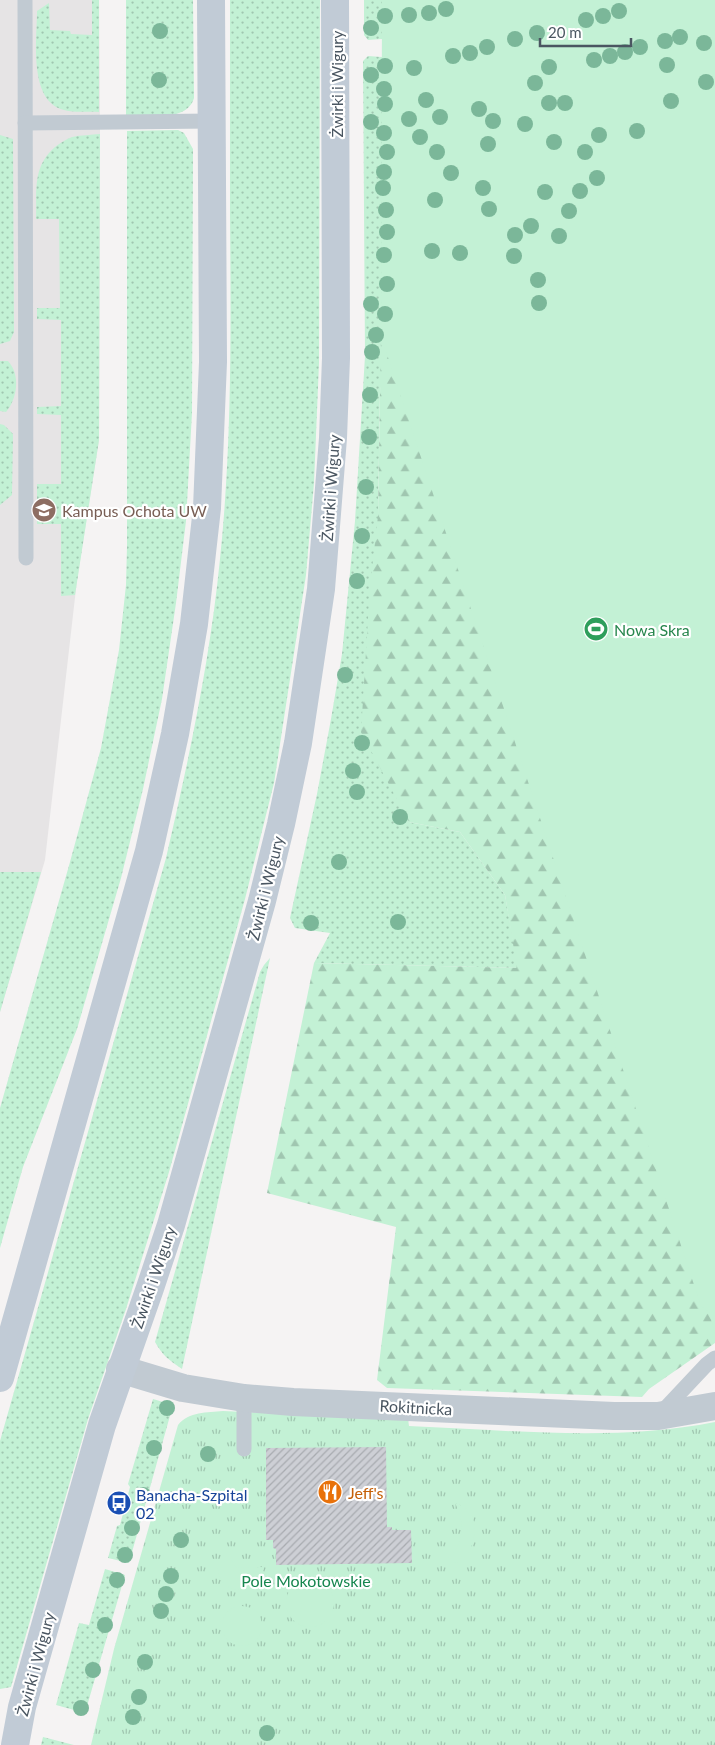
<svg xmlns="http://www.w3.org/2000/svg" width="715" height="1745" viewBox="0 0 715 1745" font-family="Lato,sans-serif">
<style>
.education{fill:#e6e4e5}
.grass{fill:url(#grass-dots)}
.forest{fill:url(#forest-firs)}
.park{fill:url(#park-tufts)}
.garden{fill:#c3f1d5}
.building{fill:url(#building-hatch)}
.lines{fill:none;stroke-linecap:round;stroke-linejoin:round}
.lane{stroke:#c1cad2;stroke-width:15}
.street{stroke:#c1cad2;stroke-width:28}
.secondary{stroke:#c1cbd6;stroke-width:28}
.tree{fill:#7bb799}
.labels{text-anchor:middle;dominant-baseline:central;stroke-width:4.5;stroke-linejoin:round;paint-order:stroke}
.street-label{font-size:16px;fill:#4a5661;stroke:#fff}
.education-label{font-size:16px;fill:#785e54;stroke:#fff;text-anchor:start}
.leisure-label{font-size:16px;fill:#27864d;stroke:#fff;text-anchor:start}
.food-label{font-size:16px;fill:#c56008;stroke:#fff;text-anchor:start}
.transit-label{font-size:16px;fill:#164399;stroke:#fff;text-anchor:start}
.park-label{font-size:16px;fill:#17864f;stroke:#fff}
</style>
<defs>
<pattern id="grass-dots" width="8" height="8" patternUnits="userSpaceOnUse" patternTransform="scale(1.25)"><rect width="8" height="8" fill="#c3f1d5"/><path d="M2 2h.1M6 6h.1" fill="none" stroke="#a0c6b0" stroke-width="1.8" stroke-linecap="round"/></pattern>
<pattern id="forest-firs" width="22" height="20" patternUnits="userSpaceOnUse" patternTransform="scale(1.25)"><rect width="22" height="20" fill="#c3f1d5"/><path d="M5 1l3.5 6h-7zM16 11l3.5 6h-7z" fill="#a0c6b0"/></pattern>
<pattern id="park-tufts" width="24" height="20" patternUnits="userSpaceOnUse" patternTransform="scale(1.25)"><rect width="24" height="20" fill="#c3f1d5"/><path d="M3 7l-1-3M5 7V3M7 7l1-3M15 17l-1-3M17 17v-4M19 17l1-3" fill="none" stroke="#a0c6b0"/></pattern>
<pattern id="building-hatch" width="6" height="6" patternUnits="userSpaceOnUse" patternTransform="scale(1.25)"><rect width="6" height="6" fill="#cdcfd5"/><path d="M-1 1l2-2M0 6l6-6M5 7l2-2" fill="none" stroke="#a8abb0"/></pattern>
</defs>
<rect width="100%" height="100%" fill="#f5f3f3"/>
<path class="education" d="M0,0H99L100,134L99,440L77,580L45,860L0,1012Z"/>
<g class="grass">
<path d="M92,0H99V112C88,111 75,113 64,110C28,101 37,39 37,11L49,3L50,30L70,31L71,34L92,35Z"/>
<path d="M126,0H193L194,98C187,123 146,115 126,115Z"/>
<path d="M230,0H320L319,363L314,483L306,575L274,783L245,899L169,1172L126,1309L88,1419L11,1687L0,1689V1441L166,858C189,759 210,660 220,559C232,444 231,328 230,213C230,142 230,71 230,0Z"/>
<path d="M364,0H505L385,37L382,39L368,40L364,35Z"/>
<path d="M715,0L380,388L378,516L409,822L460,832L505,895L518,968L314,963L330,933L295,928L290,918L317,794L331,719L342,654L355,521L365,356L363,61L368,56L382,57V52Z"/>
<path d="M178,130L184,133L193,149L192,413L186,521L176,603L162,699L143,789L121,878L77,1029L23,1167L0,1248V1108L70,862L101,748L119,650L126,585L127,546V131Z"/>
<path d="M100,134L99,440L75,595L61,596V524H37V484H61V415L37,414V407L61,406V320L37,319V308H60L59,219H36C37,191 32,167 55,147C60,143 67,139 72,137C81,135 91,135 100,134Z"/>
<path d="M0,135L13,139L14,332L10,341L0,344Z"/>
<path d="M0,361H8C21,375 17,399 6,412L0,411Z"/>
<path d="M0,424L4,425L13,434L12,495L0,505Z"/>
<path d="M0,872H41L0,1012Z"/>
<path d="M270,958L182,1369C170,1361 162,1355 155,1342L260,972L264,965Z"/>
<path d="M153,1399L173,1405L129,1563L108,1558L117,1526L120,1525L130,1487L128,1484Z"/>
<path d="M105,1569L125,1575L85,1713L56,1705L79,1623L89,1625Z"/>
<path d="M43,1737L74,1745H41Z"/>
</g>
<path class="forest" d="M381,334L715,889V1343L649,1389L642,1397L387,1388L377,1380L396,1227L267,1193L314,963L517,968L505,895L460,832L409,822L361,732L370,587L378,516Z"/>
<path class="park" d="M223,1411L408,1419L409,1426C510,1430 615,1442 715,1422V1745H91L114,1649L178,1425C189,1411 207,1413 223,1411Z"/>
<g class="garden">
<path d="M382,0H715V1334L709,1312L701,1306L381,336Z"/>
<path d="M455,1503C461,1505 467,1508 471,1514C480,1528 472,1560 455,1563L447,1559C465,1545 465,1521 455,1503Z"/>
<path d="M219,1559H230L237,1568L264,1567C258,1602 210,1595 219,1559Z"/>
<circle cx="310" cy="1603" r="24"/>
<circle cx="242" cy="1626" r="20"/>
</g>
<path class="building" d="M386,1447L387,1527H392V1530H411L412,1563L276,1565V1549L273,1548V1540H266V1448Z"/>
<g class="lines">
<g class="lane">
<path d="M25,0L26,558"/>
<path d="M25,123L212,121"/>
<path d="M244,1398V1449"/>
<path d="M661,1413L707,1364L715,1358"/>
</g>
<path class="street" d="M120,1369L183,1388L244,1398L293,1402L614,1416H658L715,1406"/>
<g class="secondary">
<path d="M0,1378L149,851L175,734L194,624L207,508L213,362L211,0"/>
<path d="M15,1745L22,1707L102,1425L150,1288L171,1225L262,901L281,824L298,743L321,589L333,438L336,358L335,0"/>
</g>
</g>
<g class="tree">
<circle cx="446" cy="9" r="8"/>
<circle cx="619" cy="11" r="8"/>
<circle cx="429" cy="13" r="8"/>
<circle cx="409" cy="15" r="8"/>
<circle cx="385" cy="16" r="8"/>
<circle cx="603" cy="16" r="8"/>
<circle cx="586" cy="20" r="8"/>
<circle cx="371" cy="28" r="8"/>
<circle cx="160" cy="31" r="8"/>
<circle cx="537" cy="33" r="8"/>
<circle cx="680" cy="37" r="8"/>
<circle cx="515" cy="39" r="8"/>
<circle cx="665" cy="41" r="8"/>
<circle cx="704" cy="43" r="8"/>
<circle cx="487" cy="47" r="8"/>
<circle cx="640" cy="47" r="8"/>
<circle cx="625" cy="52" r="8"/>
<circle cx="470" cy="53" r="8"/>
<circle cx="453" cy="56" r="8"/>
<circle cx="610" cy="56" r="8"/>
<circle cx="594" cy="60" r="8"/>
<circle cx="667" cy="65" r="8"/>
<circle cx="385" cy="66" r="8"/>
<circle cx="549" cy="67" r="8"/>
<circle cx="414" cy="68" r="8"/>
<circle cx="371" cy="75" r="8"/>
<circle cx="159" cy="80" r="8"/>
<circle cx="706" cy="82" r="8"/>
<circle cx="535" cy="83" r="8"/>
<circle cx="384" cy="89" r="8"/>
<circle cx="426" cy="100" r="8"/>
<circle cx="671" cy="101" r="8"/>
<circle cx="549" cy="103" r="8"/>
<circle cx="565" cy="103" r="8"/>
<circle cx="385" cy="104" r="8"/>
<circle cx="479" cy="109" r="8"/>
<circle cx="440" cy="117" r="8"/>
<circle cx="409" cy="119" r="8"/>
<circle cx="493" cy="121" r="8"/>
<circle cx="371" cy="122" r="8"/>
<circle cx="525" cy="124" r="8"/>
<circle cx="637" cy="131" r="8"/>
<circle cx="384" cy="133" r="8"/>
<circle cx="599" cy="135" r="8"/>
<circle cx="420" cy="137" r="8"/>
<circle cx="554" cy="142" r="8"/>
<circle cx="488" cy="144" r="8"/>
<circle cx="387" cy="152" r="8"/>
<circle cx="437" cy="152" r="8"/>
<circle cx="585" cy="152" r="8"/>
<circle cx="384" cy="172" r="8"/>
<circle cx="451" cy="173" r="8"/>
<circle cx="597" cy="178" r="8"/>
<circle cx="383" cy="188" r="8"/>
<circle cx="483" cy="188" r="8"/>
<circle cx="580" cy="191" r="8"/>
<circle cx="545" cy="192" r="8"/>
<circle cx="435" cy="200" r="8"/>
<circle cx="489" cy="209" r="8"/>
<circle cx="386" cy="210" r="8"/>
<circle cx="569" cy="211" r="8"/>
<circle cx="531" cy="226" r="8"/>
<circle cx="387" cy="232" r="8"/>
<circle cx="515" cy="235" r="8"/>
<circle cx="559" cy="236" r="8"/>
<circle cx="432" cy="251" r="8"/>
<circle cx="460" cy="253" r="8"/>
<circle cx="384" cy="255" r="8"/>
<circle cx="514" cy="256" r="8"/>
<circle cx="538" cy="280" r="8"/>
<circle cx="387" cy="284" r="8"/>
<circle cx="539" cy="303" r="8"/>
<circle cx="371" cy="304" r="8"/>
<circle cx="385" cy="314" r="8"/>
<circle cx="376" cy="335" r="8"/>
<circle cx="372" cy="352" r="8"/>
<circle cx="370" cy="395" r="8"/>
<circle cx="369" cy="437" r="8"/>
<circle cx="366" cy="487" r="8"/>
<circle cx="362" cy="536" r="8"/>
<circle cx="357" cy="581" r="8"/>
<circle cx="345" cy="675" r="8"/>
<circle cx="362" cy="743" r="8"/>
<circle cx="353" cy="771" r="8"/>
<circle cx="357" cy="792" r="8"/>
<circle cx="400" cy="817" r="8"/>
<circle cx="339" cy="862" r="8"/>
<circle cx="398" cy="922" r="8"/>
<circle cx="311" cy="923" r="8"/>
<circle cx="167" cy="1408" r="8"/>
<circle cx="154" cy="1448" r="8"/>
<circle cx="208" cy="1454" r="8"/>
<circle cx="143" cy="1495" r="8"/>
<circle cx="132" cy="1528" r="8"/>
<circle cx="181" cy="1540" r="8"/>
<circle cx="125" cy="1555" r="8"/>
<circle cx="171" cy="1576" r="8"/>
<circle cx="117" cy="1580" r="8"/>
<circle cx="166" cy="1594" r="8"/>
<circle cx="161" cy="1611" r="8"/>
<circle cx="105" cy="1625" r="8"/>
<circle cx="145" cy="1662" r="8"/>
<circle cx="93" cy="1670" r="8"/>
<circle cx="139" cy="1697" r="8"/>
<circle cx="81" cy="1708" r="8"/>
<circle cx="133" cy="1717" r="8"/>
<circle cx="267" cy="1733" r="8"/>
</g>
<defs>
<symbol id="university-disc" viewBox="-11 -11 22 22"><circle r="9.5" fill="#8d6e63" stroke="#fff"/><path d="M0-5L7-2L0 1L-7-2ZM-4 1L0 2.5L4 1V4Q0 6-4 4Z" fill="#fff"/></symbol>
<symbol id="stadium-disc" viewBox="-11 -11 22 22"><circle r="9.5" fill="#2e9e5b" stroke="#fff"/><path d="M0-5a6.5 5 0 1 0 0 10a6.5 5 0 1 0 0-10ZM-3.5-1.8h7v3.6h-7Z" fill="#fff"/></symbol>
<symbol id="restaurant-disc" viewBox="-11 -11 22 22"><circle r="9.5" fill="#e8710a" stroke="#fff"/><path d="M-5-6h1v4h1v-4h1v4h1v-4h1v5L-1.5 .5V6h-2V.5L-5-1ZM5-6V6H3V1.5H1.5Q1.5-4 5-6Z" fill="#fff"/></symbol>
<symbol id="bus-disc" viewBox="-11 -11 22 22"><circle r="9.5" fill="#1a4fb4" stroke="#fff"/><path d="M-5-6H5V4H4V6H2V4H-2V6H-4V4H-5ZM-3.5-4V0h7V-4ZM-3.5 1.2v1.5H-2V1.2ZM2 1.2v1.5H3.5V1.2Z" fill="#fff"/></symbol>
</defs>
<g fill-rule="evenodd">
<use href="#university-disc" x="30" y="496" width="28" height="28"/>
<use href="#stadium-disc" x="582" y="615" width="28" height="28"/>
<use href="#restaurant-disc" x="316" y="1478" width="28" height="28"/>
<use href="#bus-disc" x="105" y="1489" width="28" height="28"/>
</g>
<g class="labels">
<g class="street-label">
<text transform="translate(336 84) rotate(-90)">Żwirki i Wigury</text>
<text transform="translate(330 488) rotate(-86)">Żwirki i Wigury</text>
<text transform="translate(265 888) rotate(-76)">Żwirki i Wigury</text>
<text transform="translate(153 1277) rotate(-71)">Żwirki i Wigury</text>
<text transform="translate(416 1407) rotate(3)">Rokitnicka</text>
<text transform="translate(35 1664) rotate(-75)">Żwirki i Wigury</text>
</g>
<g class="education-label">
<text x="62" y="510">Kampus Ochota UW</text>
</g>
<g class="leisure-label">
<text x="614" y="629">Nowa Skra</text>
</g>
<g class="food-label">
<text x="348" y="1492">Jeff's</text>
</g>
<g class="transit-label">
<text x="136" y="1494">Banacha-Szpital<tspan x="136" dy="18">02</tspan></text>
</g>
<g class="park-label">
<text x="306" y="1580">Pole Mokotowskie</text>
</g>
</g>
<path d="M540 38v8h91v-8" fill="none" stroke="#4a5661" stroke-width="2.5"/>
<text x="548" y="38" font-size="15" fill="#4a5661" stroke="#ffffff" stroke-width="4" paint-order="stroke">20 m</text>
</svg>
